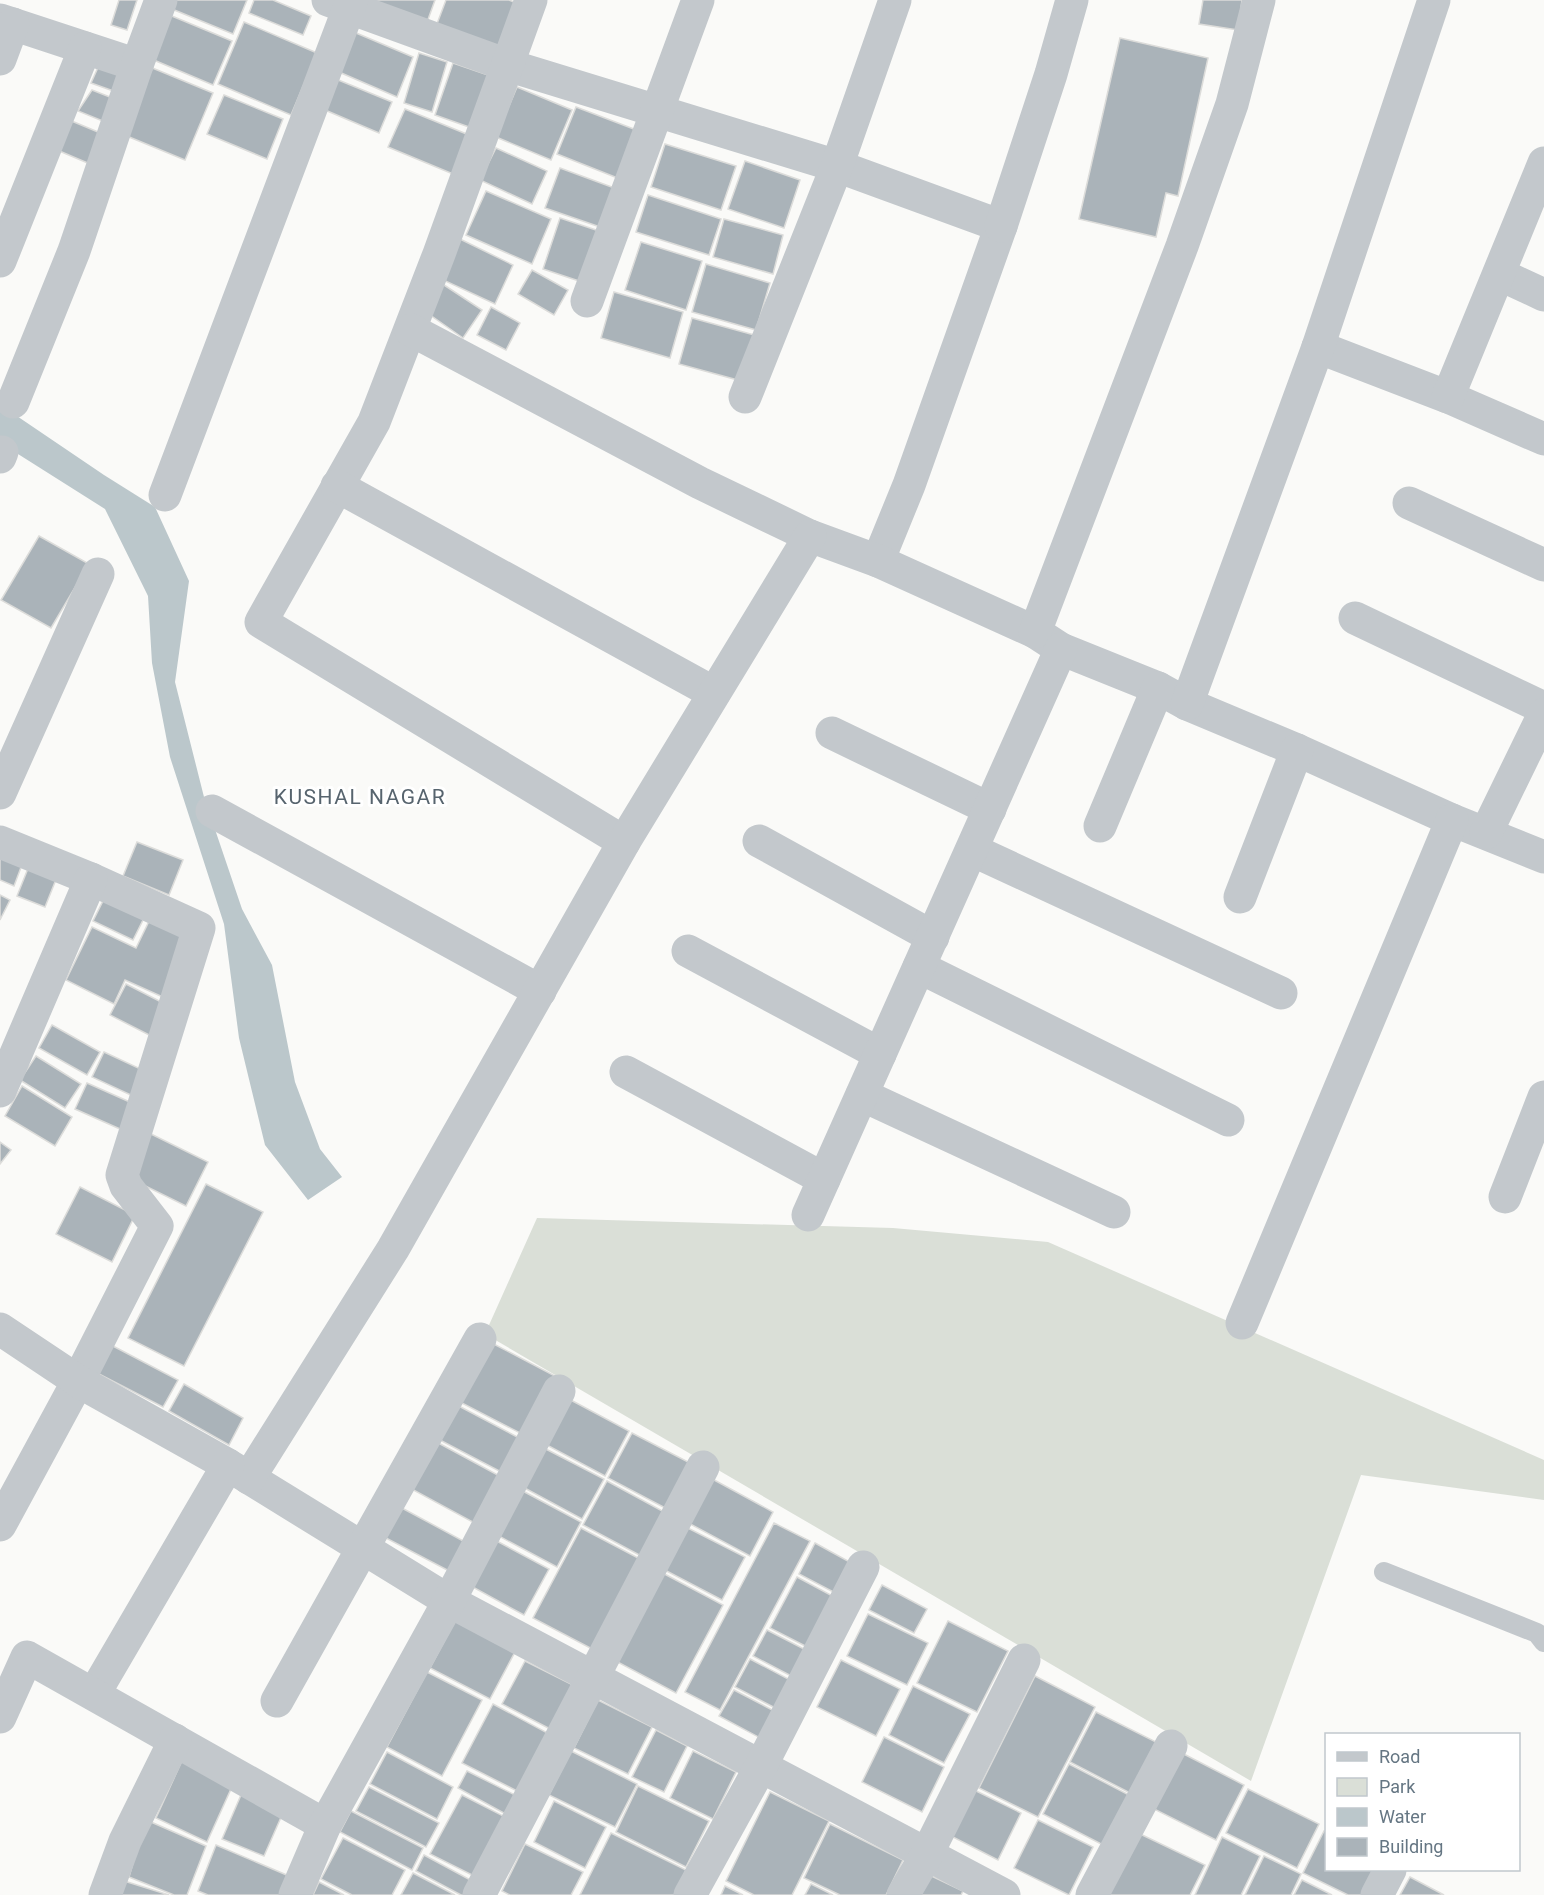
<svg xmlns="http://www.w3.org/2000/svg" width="1544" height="1895" viewBox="0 0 1544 1895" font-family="Roboto,sans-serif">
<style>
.green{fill:#dadfd7}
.water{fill:#bbc7cb}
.building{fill:#aab3b9;stroke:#dcdcda;stroke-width:1.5}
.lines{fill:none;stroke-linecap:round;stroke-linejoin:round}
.lane{stroke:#c3c8cc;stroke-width:20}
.street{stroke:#c3c8cc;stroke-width:33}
.labels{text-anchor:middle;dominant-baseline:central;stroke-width:6;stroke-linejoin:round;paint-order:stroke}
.neighbourhood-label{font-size:21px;letter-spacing:1.5px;fill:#57646e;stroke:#fff}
</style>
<rect width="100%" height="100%" fill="#fafaf8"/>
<path class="green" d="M537,1218L893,1228L1048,1242L1544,1460V1500L1361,1475L1251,1781L485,1334Z"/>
<path class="water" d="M0,409L8,410L104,475L155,507L189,581L175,682L204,797L242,909L272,965L295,1082L320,1149L342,1177L308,1200L265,1145L239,1038L224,924L170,757L152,663L148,596L105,509L18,454L0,447Z"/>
<g class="building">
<path d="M119,0H137L127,30L111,25Z"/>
<path d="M170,0H247L233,34L167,7Z"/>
<path d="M254,0H273L311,16L303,35L249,13Z"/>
<path d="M359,0H435L426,25Z"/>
<path d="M446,0H509L524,6L506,55L435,29Z"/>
<path d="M1203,0H1242L1238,30L1199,24Z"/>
<path d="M167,14L232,41L213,85L149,58Z"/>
<path d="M244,22L317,53L291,115L218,84Z"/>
<path d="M349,30L413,57L397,97L332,69Z"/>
<path d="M1120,38L1208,58L1178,196L1166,193L1156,237L1079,219Z"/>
<path d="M419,53L447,62L432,112L404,103Z"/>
<path d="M101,61L129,70L119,93L91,83Z"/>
<path d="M453,63L488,75L469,127L435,115Z"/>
<path d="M150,67L213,93L185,160L122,134Z"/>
<path d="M331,77L392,102L379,133L318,107Z"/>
<path d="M517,87L572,110L551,160L496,137Z"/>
<path d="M92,90L120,101L110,124L78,111Z"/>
<path d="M224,95L283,119L267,159L207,134Z"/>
<path d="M576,107L639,131L620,179L557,154Z"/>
<path d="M405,109L469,135L453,174L388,147Z"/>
<path d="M62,117L110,137L97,167L50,147Z"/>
<path d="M665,144L736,166L721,210L651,187Z"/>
<path d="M496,148L547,171L532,204L480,180Z"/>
<path d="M745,161L800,180L784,228L728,209Z"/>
<path d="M560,168L617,189L603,228L545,208Z"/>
<path d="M486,191L551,219L532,264L466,235Z"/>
<path d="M648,195L721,219L709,255L636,232Z"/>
<path d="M560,218L602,232L585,283L543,269Z"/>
<path d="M724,219L783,235L773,274L713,257Z"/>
<path d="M460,239L513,265L495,304L441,279Z"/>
<path d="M641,242L702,261L686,310L625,290Z"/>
<path d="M706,264L770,283L756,330L692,312Z"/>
<path d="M532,270L568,290L554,315L518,294Z"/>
<path d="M441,283L482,310L463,338L423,310Z"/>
<path d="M614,292L683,312L670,358L601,338Z"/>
<path d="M491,307L520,323L506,350L477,335Z"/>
<path d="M692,318L758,336L745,382L679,364Z"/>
<path d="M39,536L89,564L51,628L1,600Z"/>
<path d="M137,842L183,860L169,895L123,876Z"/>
<path d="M0,853L23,862L14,886L0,880Z"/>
<path d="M29,866L57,877L45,907L17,896Z"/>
<path d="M0,895L10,900L0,920Z"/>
<path d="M106,895L146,914L133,940L93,921Z"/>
<path d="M153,913L196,934L165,998L125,980L114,1004L66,980L92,927L136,948Z"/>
<path d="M126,984L173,1008L157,1039L110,1015Z"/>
<path d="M52,1025L100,1052L87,1075L39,1048Z"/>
<path d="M104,1052L147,1072L135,1097L92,1077Z"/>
<path d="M36,1056L81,1084L65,1108L20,1080Z"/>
<path d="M87,1083L141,1107L129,1133L75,1109Z"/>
<path d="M22,1086L72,1117L55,1146L5,1116Z"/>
<path d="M151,1134L208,1162L186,1206L129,1178Z"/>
<path d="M0,1142L11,1150L0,1164Z"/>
<path d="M206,1184L263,1212L184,1366L128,1338Z"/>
<path d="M80,1187L135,1215L112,1262L56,1234Z"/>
<path d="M488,1341L555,1376L524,1435L456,1400Z"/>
<path d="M111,1345L178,1380L163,1407L97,1373Z"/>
<path d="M184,1384L243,1418L229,1445L169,1411Z"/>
<path d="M567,1398L629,1431L605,1476L543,1443Z"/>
<path d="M455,1404L523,1440L505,1474L436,1438Z"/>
<path d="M632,1433L694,1465L669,1510L608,1478Z"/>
<path d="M431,1439L507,1480L482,1527L406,1486Z"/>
<path d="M540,1446L604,1479L582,1519L519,1485Z"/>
<path d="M705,1475L773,1512L750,1556L681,1519Z"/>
<path d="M607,1481L666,1513L643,1557L583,1525Z"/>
<path d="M519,1489L581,1522L557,1567L495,1534Z"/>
<path d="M400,1507L467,1543L451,1572L384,1537Z"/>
<path d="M774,1523L810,1541L720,1710L685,1692Z"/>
<path d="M680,1524L745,1557L722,1600L657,1566Z"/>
<path d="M581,1528L642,1560L594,1650L533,1618Z"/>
<path d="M493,1539L549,1569L524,1615L469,1585Z"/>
<path d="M815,1543L857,1566L841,1596L799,1574Z"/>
<path d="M657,1570L723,1605L676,1693L610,1658Z"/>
<path d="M797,1577L840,1600L813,1650L770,1628Z"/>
<path d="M882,1585L927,1609L914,1633L869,1610Z"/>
<path d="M868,1614L928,1643L907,1685L847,1656Z"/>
<path d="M456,1619L516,1650L490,1699L430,1668Z"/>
<path d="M948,1621L1008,1651L977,1712L917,1683Z"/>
<path d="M767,1630L808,1651L795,1678L753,1656Z"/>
<path d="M750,1659L794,1682L779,1710L735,1687Z"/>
<path d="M841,1660L900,1689L876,1736L817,1707Z"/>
<path d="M525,1661L577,1687L554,1731L502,1704Z"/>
<path d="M427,1672L482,1700L442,1776L387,1747Z"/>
<path d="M1035,1676L1095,1707L1038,1817L979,1788Z"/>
<path d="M913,1686L970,1714L944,1763L889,1735Z"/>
<path d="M734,1690L778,1713L764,1740L719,1716Z"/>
<path d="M598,1700L652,1727L628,1774L574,1748Z"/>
<path d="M493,1704L555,1737L525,1795L462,1763Z"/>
<path d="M1096,1712L1158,1743L1132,1794L1070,1762Z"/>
<path d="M656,1730L687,1746L664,1792L632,1777Z"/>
<path d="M884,1737L944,1767L922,1812L862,1782Z"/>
<path d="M1176,1750L1244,1785L1216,1840L1148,1806Z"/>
<path d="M571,1751L637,1784L615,1827L549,1795Z"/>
<path d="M693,1751L736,1772L713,1819L670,1798Z"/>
<path d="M387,1752L453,1787L437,1819L370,1784Z"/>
<path d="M184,1756L235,1780L207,1842L156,1818Z"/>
<path d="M1069,1764L1131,1796L1105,1846L1043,1814Z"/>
<path d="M467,1771L521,1798L511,1817L458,1788Z"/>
<path d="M638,1786L709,1821L686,1867L616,1832Z"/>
<path d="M966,1786L1021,1813L998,1860L943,1832Z"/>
<path d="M369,1787L439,1823L426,1847L356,1811Z"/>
<path d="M244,1788L286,1806L264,1856L222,1839Z"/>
<path d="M1248,1789L1319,1824L1297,1868L1226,1833Z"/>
<path d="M770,1792L829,1821L792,1895H754L726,1881Z"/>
<path d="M462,1795L513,1821L482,1880L430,1854Z"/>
<path d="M554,1801L606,1827L585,1868L534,1842Z"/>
<path d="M351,1811L423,1848L412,1870L340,1832Z"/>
<path d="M1038,1820L1093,1847L1069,1895L1014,1868Z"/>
<path d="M151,1822L206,1846L187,1895H174L129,1877L137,1849Z"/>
<path d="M830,1824L903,1860L886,1895H840L804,1878Z"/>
<path d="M1324,1831L1326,1832V1870H1381L1368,1895H1348L1303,1873Z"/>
<path d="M1136,1832L1205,1865L1190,1895H1105Z"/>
<path d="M611,1833L686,1870L674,1895H580Z"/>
<path d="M1222,1837L1260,1856L1241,1895H1195Z"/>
<path d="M343,1838L405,1870L392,1895H352L321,1879Z"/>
<path d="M525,1844L583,1872L571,1895H510L502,1891Z"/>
<path d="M216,1845L289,1876L281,1895H208L198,1891Z"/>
<path d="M424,1855L476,1883L470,1895H461L416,1871Z"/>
<path d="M1264,1856L1301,1874L1291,1895H1245Z"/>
<path d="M921,1871L963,1891L961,1895H908Z"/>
<path d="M413,1873L455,1895H401Z"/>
<path d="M1410,1877L1444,1895H1400Z"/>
<path d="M121,1880L169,1895H116Z"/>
<path d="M1302,1880L1332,1895H1294Z"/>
<path d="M319,1882L344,1895H313Z"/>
<path d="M811,1884L833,1895H805Z"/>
<path d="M725,1886L743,1895H721Z"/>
</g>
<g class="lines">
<path class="lane" d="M1384,1572L1537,1633L1544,1642"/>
<g class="street">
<path d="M328,0L507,65L837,166L1001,226L909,485L878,561"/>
<path d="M531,0L439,254L374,422L261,622L624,842"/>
<path d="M0,20L137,65"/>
<path d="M0,59L13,24"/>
<path d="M1001,226L1051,74L1072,0"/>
<path d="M0,261L85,48"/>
<path d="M1499,274L1544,295"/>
<path d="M587,301L698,0"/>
<path d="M411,330L700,483L810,536L878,561L1035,632L1061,649L1158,688L1187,704L1297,750L1452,820L1544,857"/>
<path d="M1318,347L1448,397L1544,439"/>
<path d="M745,397L837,166L895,0"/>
<path d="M1448,397L1544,163"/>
<path d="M13,402L74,251L137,65L161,0"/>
<path d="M0,457L2,452"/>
<path d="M337,486L714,693"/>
<path d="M165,495L352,0"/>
<path d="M1409,503L1544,565"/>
<path d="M1355,618L1544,708"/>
<path d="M1035,632L1182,246L1232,104L1259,0"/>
<path d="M1187,704L1318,347L1434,0"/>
<path d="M832,733L990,809"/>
<path d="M0,793L98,574"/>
<path d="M212,811L540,991"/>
<path d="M1100,826L1158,688"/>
<path d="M1486,833L1544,714"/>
<path d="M759,841L933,937"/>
<path d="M0,842L91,879L199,928L122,1175L126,1186L157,1226L78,1381L0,1525"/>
<path d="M972,850L1281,993"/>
<path d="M1240,897L1297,750"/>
<path d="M688,951L880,1054"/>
<path d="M919,967L1228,1120"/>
<path d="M626,1072L824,1179"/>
<path d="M0,1091L91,879"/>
<path d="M862,1095L1114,1212"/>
<path d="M1505,1197L1544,1097"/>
<path d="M808,1215L1061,649"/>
<path d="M1242,1323L1452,820"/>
<path d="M0,1329L78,1381L228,1465L449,1601L1004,1895"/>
<path d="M249,1478L393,1249L624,842L810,536"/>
<path d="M94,1694L228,1465"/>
<path d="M277,1701L480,1339"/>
<path d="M0,1717L27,1657L325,1825"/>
<path d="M105,1895L125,1841L175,1740"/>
<path d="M295,1895L325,1825L449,1601L559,1391"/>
<path d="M479,1895L703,1467"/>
<path d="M690,1895L761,1766L863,1567"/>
<path d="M903,1895L927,1854L1024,1660"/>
<path d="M1092,1895L1171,1746"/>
<path d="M1377,1895L1390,1870"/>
</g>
</g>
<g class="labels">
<g class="neighbourhood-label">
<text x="360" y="797">KUSHAL NAGAR</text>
</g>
</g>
<rect x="1325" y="1733" width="195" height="138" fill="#ffffff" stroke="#c1c8cd" stroke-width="1.5"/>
<rect x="1337" y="1752" width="30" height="9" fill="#c3c8cc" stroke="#c1c8cd" stroke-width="1.5"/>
<text x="1379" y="1763" font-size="18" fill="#657683">Road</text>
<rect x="1337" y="1778" width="30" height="18" fill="#dadfd7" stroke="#c1c8cd" stroke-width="1.5"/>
<text x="1379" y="1793" font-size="18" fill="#657683">Park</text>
<rect x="1337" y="1808" width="30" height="18" fill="#bbc7cb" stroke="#c1c8cd" stroke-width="1.5"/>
<text x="1379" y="1823" font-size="18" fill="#657683">Water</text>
<rect x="1337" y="1838" width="30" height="18" fill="#aab3b9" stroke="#c1c8cd" stroke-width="1.5"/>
<text x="1379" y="1853" font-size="18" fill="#657683">Building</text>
</svg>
